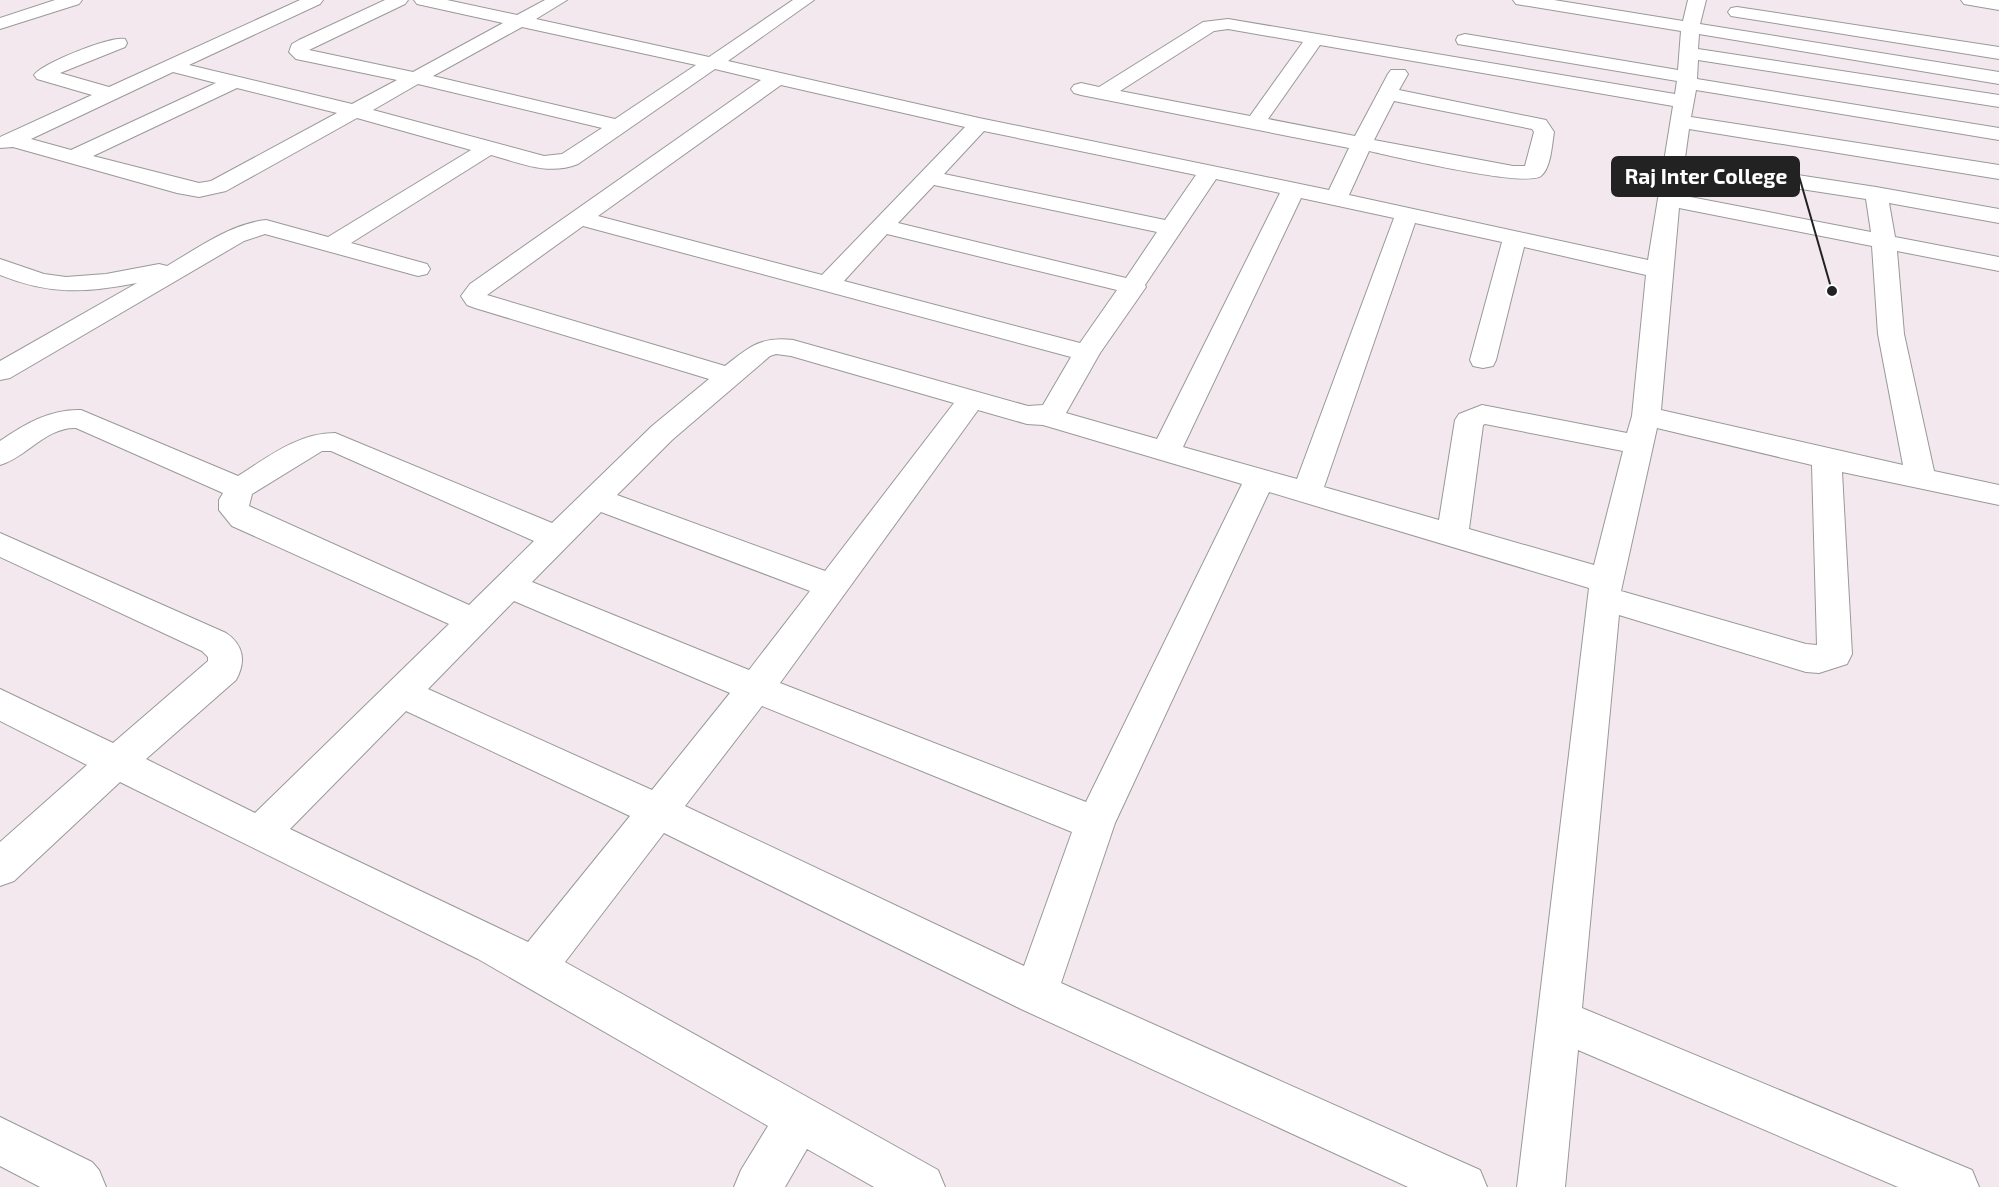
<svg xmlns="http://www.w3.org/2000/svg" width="1999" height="1187" viewBox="0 0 1999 1187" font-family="'Exo 2',sans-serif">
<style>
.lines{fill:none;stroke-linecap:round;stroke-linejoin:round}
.minor-casing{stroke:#999;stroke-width:2}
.minor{fill:#fff;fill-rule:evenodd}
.leader{fill:none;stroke:#222;stroke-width:2}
.callout-dot{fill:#222;stroke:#fff;stroke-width:2}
.callout{fill:#222;stroke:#222;stroke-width:2}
.callout-label{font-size:21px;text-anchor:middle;font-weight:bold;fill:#fff}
</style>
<rect width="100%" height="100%" fill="#f3e8ed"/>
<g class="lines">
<defs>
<g id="minor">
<path d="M55,0H82L79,4L0,29V18Z"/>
<path d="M300,0H323L320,4L189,65L352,104L397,80L296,59L289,52L292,44L299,40L385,0H408L405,4L309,50L413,72L503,23L417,4L414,0H447L517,15L545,0H567L536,19L709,57L793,0H814L728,61L979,118L1329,190L1349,148L1081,95L1074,93L1071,89L1074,85L1081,83L1099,87L1203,22L1228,19L1675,94L1677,81L1458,44L1456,40L1458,36L1465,34L1678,70L1681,31L1522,5L1516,4L1513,0H1554L1683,21L1688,0H1706L1700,24L1999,72V84L1699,34L1698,49L1999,95V107L1698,60L1697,79L1999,128V140L1696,90L1691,117L1999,165V179L1689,129L1685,158L1876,187L1999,209V223L1889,203L1895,237L1999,257V271L1897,251L1904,334L1934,471L1999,485V505L1842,472L1852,654L1847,664L1819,673L1806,672L1619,615L1582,1008L1972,1170L1979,1187H1898L1578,1050L1565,1187H1517L1589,588L1269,492L1115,823L1061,983L1480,1170L1487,1187H1408L1021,1009L664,833L565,962L938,1170L945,1187H874L807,1149L785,1187H734L741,1170L768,1126L478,959L120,782L14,881L0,886V842L87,765L0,721V689L113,743L208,661V657L202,651L0,557V533L226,633C244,645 246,662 236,680L146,759L255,813L449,624L232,526L219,510V500L223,493L76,428C46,427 27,457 0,465V441C25,424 50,409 81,410L238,476C268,457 298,433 335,433L552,523L652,426L709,379L475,308L467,305L461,296L470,284L761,80L715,69L578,164C548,176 521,163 491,155L351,243L427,264L430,269L427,274L418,276L265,234L244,241L10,378L0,380V361L137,283C86,293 49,295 0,275V259L44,274L66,277L106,274L159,264L167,266C198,248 230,224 266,220L328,237L471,150L357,118L226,191L199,197L177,193L13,147L0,148V137L92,95L37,79L34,75C43,63 110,36 125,39L127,43L125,47L60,73L109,87ZM522,27L696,65L615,119L433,76ZM1228,29L1303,42L1250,116L1120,91L1214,31ZM1320,45L1673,106L1648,260L1349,195L1369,151C1396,157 1525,188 1541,176C1551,168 1552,144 1554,132L1546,120L1399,90L1408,74L1405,70H1391L1388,74L1355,136L1268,119ZM173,72L216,83L71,150L31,139ZM418,84L602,128L562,154L544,156L373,110ZM781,85L965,127L822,275L598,216ZM237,88L337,113L211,181L199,183L93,156ZM1394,101L1532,129L1534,132L1525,166H1513L1374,140ZM984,131L1196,175L1165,220L944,174ZM1683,171L1866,199L1871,232L1680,195ZM1216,179L1280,193L1157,439L1066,413L1100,353L1146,287L1145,285ZM934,185L1157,232L1126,278L898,223ZM1301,198L1394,218L1297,479L1183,447ZM1679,208L1872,246L1878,334L1903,465L1661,410ZM1415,223L1502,242L1470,360L1473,366L1483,368L1493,366L1496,360L1524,247L1646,275L1632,416L1627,433L1482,405L1459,414L1455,420L1439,520L1324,487ZM583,226L1071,357L1043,405L1028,406L793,340C761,336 749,347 725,366L487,295ZM887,234L1117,290L1080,343L844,281ZM776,354L791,356L954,403L825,571L617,495L672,440L770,356ZM978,410L1027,424L1043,425L1242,484L1086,802L780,683ZM1485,424L1623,451L1594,565L1469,529L1483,425ZM1657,428L1812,465L1817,645L1806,644L1621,591ZM322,451H331L534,541L469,605L249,506L252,494ZM601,512L810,591L749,670L532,582ZM514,601L730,693L652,790L428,689ZM762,706L1072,832L1024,966L685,806ZM406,711L630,816L528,942L290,829Z"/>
<path d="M1961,0H1999V10L1964,4Z"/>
<path d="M1737,7L1999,47V59L1731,16L1728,12L1731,8Z"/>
<path d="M0,1117L92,1162L99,1170L106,1187H40L0,1166Z"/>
</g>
</defs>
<use href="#minor" class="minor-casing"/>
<use href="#minor" class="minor"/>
</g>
<path class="leader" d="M1832 291L1799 176"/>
<circle class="callout-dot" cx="1832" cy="291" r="6"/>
<rect class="callout" x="1612" y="157" width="187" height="39" rx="6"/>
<g class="callout-label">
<text x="1706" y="184">Raj Inter College</text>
</g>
</svg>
